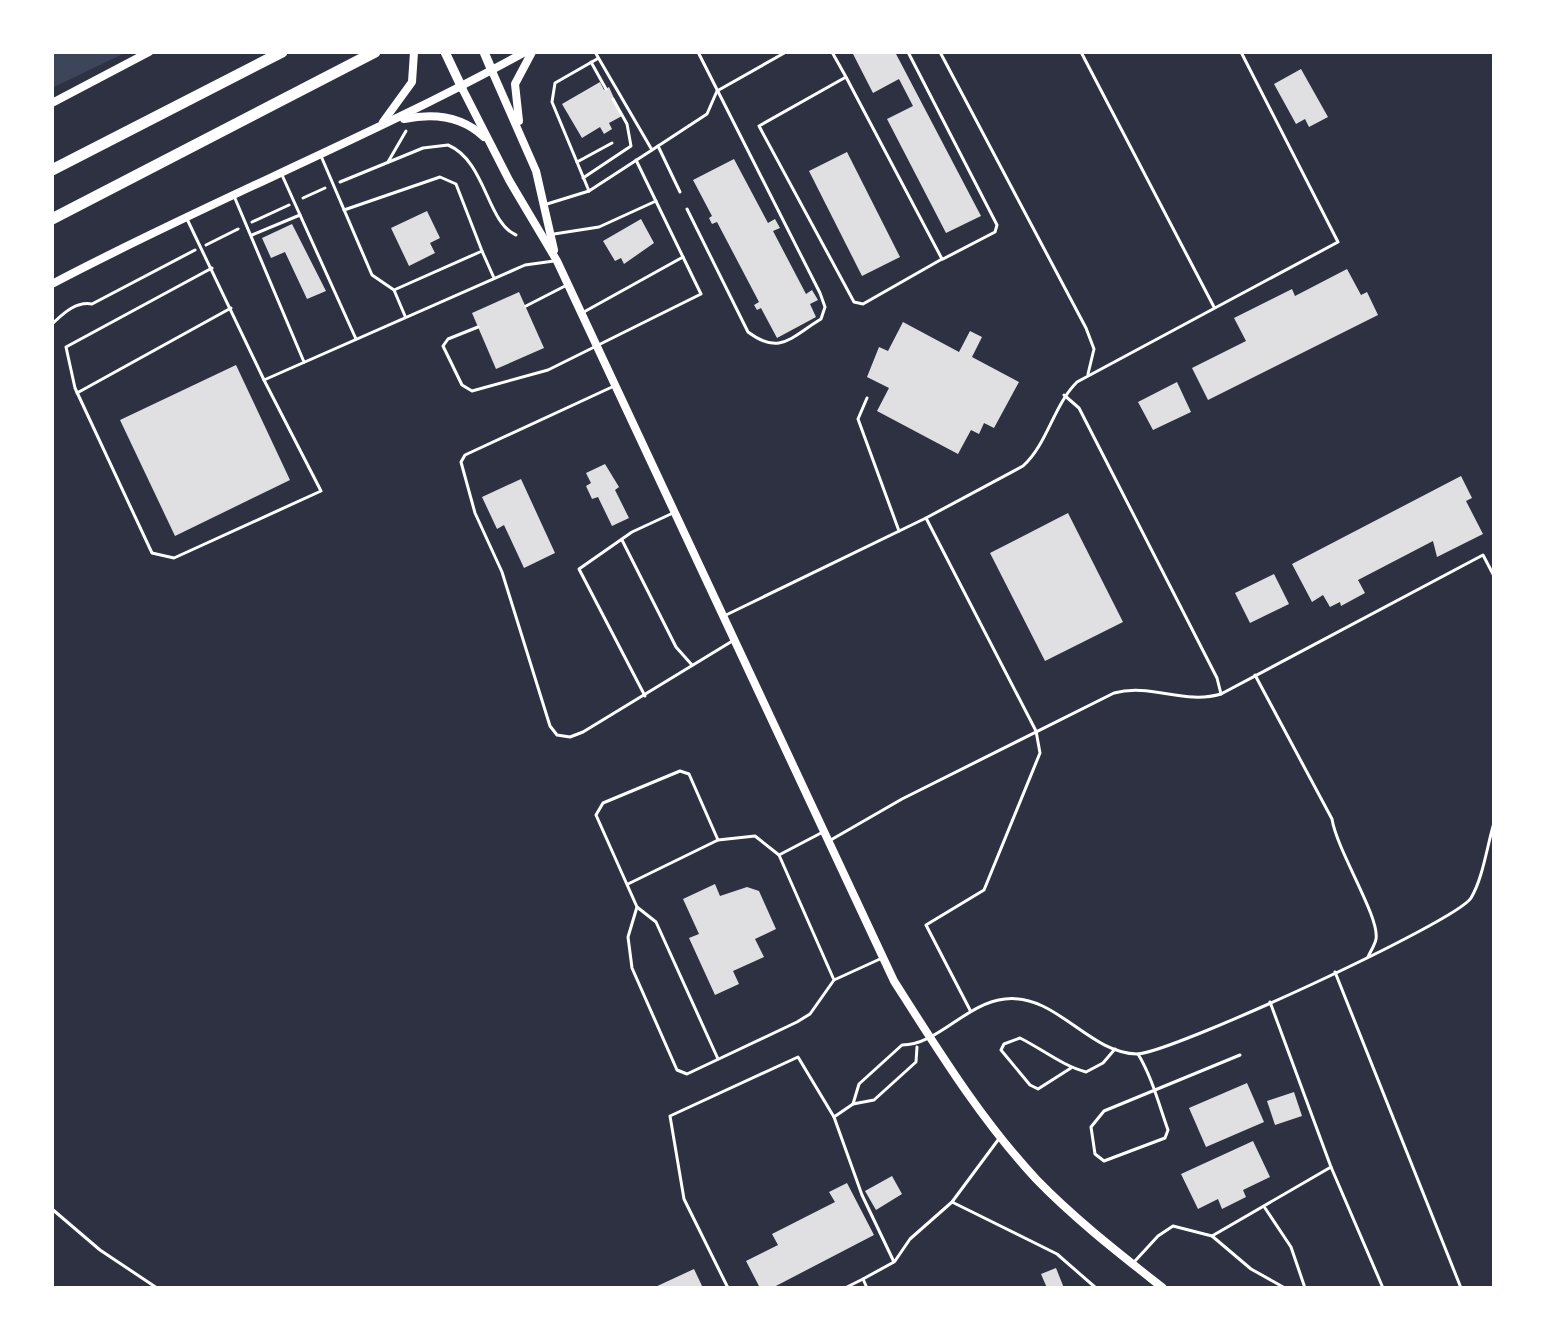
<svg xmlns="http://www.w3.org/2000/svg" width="1546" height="1340" viewBox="0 0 1546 1340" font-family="Ubuntu,sans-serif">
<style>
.green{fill:#3c4559}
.building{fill:#e0e0e3}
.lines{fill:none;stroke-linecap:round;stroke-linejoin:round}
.path{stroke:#fff;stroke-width:3}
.service{stroke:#fff;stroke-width:3}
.secondary{stroke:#fff;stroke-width:8}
.primary{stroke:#fff;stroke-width:9}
.motorway{stroke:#fff;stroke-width:11}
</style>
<rect width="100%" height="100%" fill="#2d3142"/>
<path class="green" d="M52,52H127L52,88Z"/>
<g class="building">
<path d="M852,52H895L981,216L946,233L887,119L913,106L899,79L873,93Z"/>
<path d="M1301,69L1328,117L1309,127L1305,119L1296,124L1274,84Z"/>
<path d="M600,82L604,90L609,87L622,116L609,123L612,129L604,134L600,127L582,138L562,104Z"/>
<path d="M847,152L900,257L862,276L809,171Z"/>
<path d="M734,159L768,223L775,219L780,228L773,231L806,294L812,290L818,300L810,304L816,317L777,338L761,308L757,310L754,305L759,302L717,222L712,224L709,218L712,216L693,180Z"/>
<path d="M427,211L440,238L430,243L435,253L409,266L391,228Z"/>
<path d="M641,219L654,243L624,264L621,258L615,261L603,241Z"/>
<path d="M292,224L326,291L307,299L285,252L271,258L262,238Z"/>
<path d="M1347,269L1361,295L1367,292L1378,315L1208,400L1192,368L1246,341L1234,318L1292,289L1295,296Z"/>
<path d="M519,292L544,348L496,369L472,313Z"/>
<path d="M903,322L959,352L970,331L982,337L972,357L1019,382L994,428L984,423L979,434L971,430L958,454L877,411L889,388L867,377L879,347L888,351Z"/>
<path d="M236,365L290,480L175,536L120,420Z"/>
<path d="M1177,382L1191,412L1153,430L1138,402Z"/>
<path d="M605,464L619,487L615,490L629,518L612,526L598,497L592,499L586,486L591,483L586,473Z"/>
<path d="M1461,476L1472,498L1466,501L1483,534L1437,557L1433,541L1358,580L1365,593L1341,606L1340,602L1330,607L1323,595L1312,602L1292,564Z"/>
<path d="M521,479L555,553L524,568L504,525L497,529L482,497Z"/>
<path d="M1068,513L1123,622L1045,661L990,553Z"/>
<path d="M1274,574L1289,604L1250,623L1235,593Z"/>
<path d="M715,884L720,896L747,887L759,891L776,929L755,939L764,957L733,971L739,984L715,995L689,938L699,934L683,899Z"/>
<path d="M1247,1083L1264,1122L1206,1147L1189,1108Z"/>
<path d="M1294,1092L1302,1116L1275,1125L1267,1101Z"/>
<path d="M1253,1141L1270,1177L1243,1190L1246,1197L1222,1209L1218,1199L1198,1209L1181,1174Z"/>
<path d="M892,1176L902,1194L876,1210L865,1191Z"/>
<path d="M847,1183L874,1235L772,1288H760L746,1261L778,1245L772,1234L835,1202L829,1192Z"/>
<path d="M1056,1268L1064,1288H1047L1041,1274Z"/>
<path d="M694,1269L703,1288H653Z"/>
</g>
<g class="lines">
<g class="path">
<path d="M388,162L406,131"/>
<path d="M340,182L423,148L448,145C486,161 487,223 516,235"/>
<path d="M303,198L325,188"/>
<path d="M252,222L289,205"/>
<path d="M206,245L238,229"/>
<path d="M52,324C62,315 75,301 92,304L195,250"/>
<path d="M52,1209L100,1250L157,1288"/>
</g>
<g class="service">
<path d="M832,52L846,77L942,259L863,304L854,302L759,126L846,77"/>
<path d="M908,52L997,225L995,232L943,259"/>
<path d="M940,52L1086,328L1094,349L1088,374"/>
<path d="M1081,52L1214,307"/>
<path d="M591,62L606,89"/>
<path d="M658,146L680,192"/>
<path d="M652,150L707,114L717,91L786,52"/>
<path d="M321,156L372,275L394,290L405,316"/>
<path d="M577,162L612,143"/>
<path d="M282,175L356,339"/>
<path d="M583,178L631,146L627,124L613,99"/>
<path d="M589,191L552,102L555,83L597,59"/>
<path d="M234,196L304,362"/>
<path d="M547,204L589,191L652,150L595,52"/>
<path d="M687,209L748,332C780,356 791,337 821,319L825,307L820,293L698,52"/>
<path d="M344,210L440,177L456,184L482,251"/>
<path d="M187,219L264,380L525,265L554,261"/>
<path d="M554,234L599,227L656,201"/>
<path d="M252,235L300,215"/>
<path d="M212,268L66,347L75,388L152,553L174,558L321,491L264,380"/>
<path d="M394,290L482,251L494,278"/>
<path d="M526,306L565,286"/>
<path d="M582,313L683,257L636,160"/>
<path d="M478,327L448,339L443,346L462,385L472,391L548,370L701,294L683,257"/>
<path d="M612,387L465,455L461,462L475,513L502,572L550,726L557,735L570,737L583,732L734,640"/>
<path d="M77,393L231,308"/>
<path d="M1064,395L1079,408L1217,678L1221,694"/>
<path d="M867,398L858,419L899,531"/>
<path d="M926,518L1036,731L1040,753L984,890L926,925L970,1010"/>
<path d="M622,540L676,647L692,665"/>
<path d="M726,615L926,518L1023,466C1048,443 1053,406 1077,382L1338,242L1241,52"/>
<path d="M1255,675L1332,819C1337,851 1380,917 1376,939C1375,945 1370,952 1368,957"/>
<path d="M645,696L579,569L632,532L673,513"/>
<path d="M829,841L902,799L1114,693C1151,683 1184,705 1221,694L1483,555L1494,576"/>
<path d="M779,855L821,833"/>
<path d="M628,884L718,840"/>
<path d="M637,907L656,922L718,1059"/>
<path d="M1335,972L1461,1288"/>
<path d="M834,980L810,1014L797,1022L687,1074L677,1070L632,968L628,937L637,907L596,815L603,803L680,771L689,774L718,840L755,836L779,855L834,980L880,959"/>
<path d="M1270,1002L1331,1167"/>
<path d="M1138,1054C1152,1077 1159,1105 1168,1130L1165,1138L1104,1161L1095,1154L1091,1127L1104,1111L1240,1055"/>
<path d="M1071,1068L1038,1089L1030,1085L1001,1050L1004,1044L1020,1038C1042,1049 1063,1066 1086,1072L1103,1063L1115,1049"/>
<path d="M853,1104L859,1084L902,1045C938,1045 966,1003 1005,999C1056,993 1088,1053 1137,1054C1169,1054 1456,922 1471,898C1483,878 1487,846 1494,823"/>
<path d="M834,1117L862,1195L894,1262L863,1279L867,1288"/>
<path d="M952,1202L1057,1254L1096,1288"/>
<path d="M1265,1208L1291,1247L1305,1288"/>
<path d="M1212,1236L1331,1167L1383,1288"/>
<path d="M895,1261L910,1239L952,1202L998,1140"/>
<path d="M1135,1261L1158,1236L1173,1226L1212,1236L1251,1269L1285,1288"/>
<path d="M728,1288L684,1199L670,1116L798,1057L834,1117L853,1104L874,1100L916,1062L917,1047"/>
<path d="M845,1288L863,1279"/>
</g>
<g class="secondary">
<path d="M492,71L536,171L554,250"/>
<path d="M462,88L509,180L557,261L894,981C938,1050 981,1120 1037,1180C1076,1220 1120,1254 1163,1288"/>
<path d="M52,103L149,52"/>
<path d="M404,119C433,113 462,116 484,137"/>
<path d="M519,121L515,84L532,52"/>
<path d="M383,122L412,82L414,52"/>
<path d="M52,284C207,202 371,137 525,52"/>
</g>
<g class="primary">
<path d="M445,52L462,88"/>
<path d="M484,52L492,71"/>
</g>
<g class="motorway">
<path d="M52,170L282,52"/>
<path d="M52,219L375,52"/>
</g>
</g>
<rect width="1546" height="1340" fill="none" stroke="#ffffff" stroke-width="108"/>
</svg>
